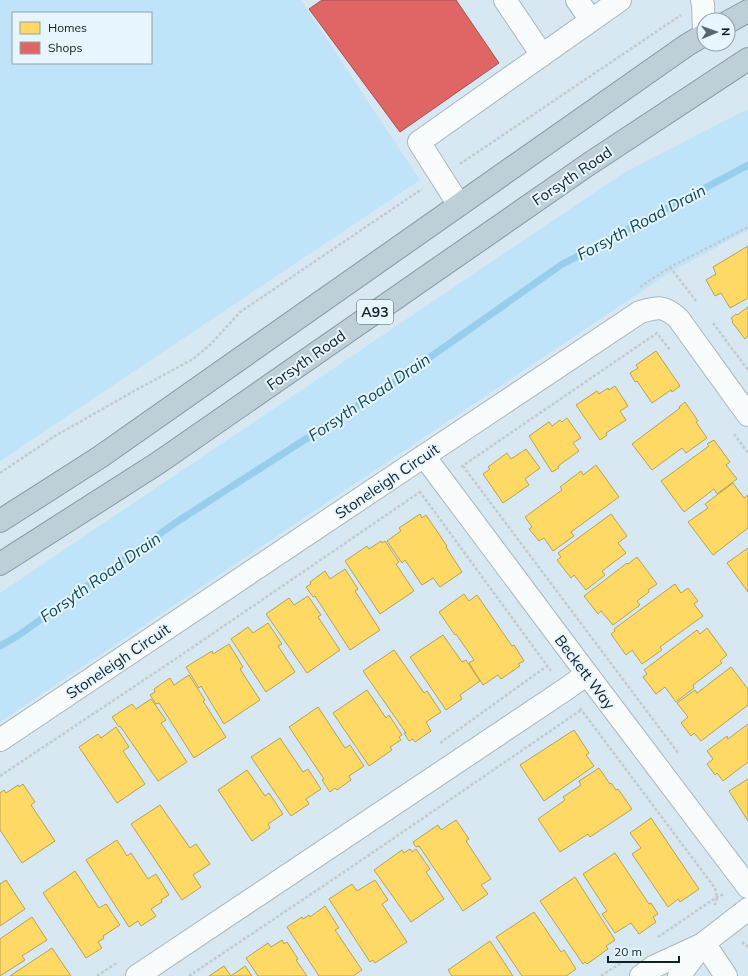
<svg xmlns="http://www.w3.org/2000/svg" width="748" height="976" viewBox="0 0 748 976" font-family="Mulish,sans-serif">
<style>
.green{fill:#bfe4f9;fill-rule:evenodd}
.homes{fill:#ffd966;stroke:#b8a253}
.shops{fill:#e06666;stroke:#a25153}
.lines{fill:none;stroke-linecap:round;stroke-linejoin:round}
.stream{stroke:#96ceec;stroke-width:7}
.minor-casing{stroke:#a9b6be;stroke-width:24}
.highway-casing{stroke:#849aa6;stroke-width:24}
.path{stroke:#c4cacd;stroke-width:2.5;stroke-dasharray:3 2;stroke-linecap:butt}
.minor{stroke:#f9fcfd;stroke-width:22}
.highway{stroke:#becfd7;stroke-width:22}
.labels{text-anchor:middle;dominant-baseline:central;stroke-width:4;stroke-linejoin:round;paint-order:stroke}
.shield{fill:#e7f6fe;stroke:#526168;stroke-width:1}
.shield-label{font-size:14px;font-weight:bold;fill:#122128}
.street-label{font-size:15px;fill:#122128;stroke:#e7f6fe}
.water-label{font-size:16px;font-style:italic;fill:#084761;stroke:#e7f6fe}
</style>
<rect width="100%" height="100%" fill="#d8e8f2"/>
<g class="green">
<path d="M0,0H301L420,180L0,461ZM13,13H151V63H13Z"/>
<path d="M748,109V230L669,273L0,722V593L625,172Z"/>
</g>
<g class="homes">
<path d="M748,246V298L730,308L721,293L715,296L706,280L716,274L713,267Z"/>
<path d="M748,307V336L745,339L732,322L733,321L731,318L736,314L737,315Z"/>
<path d="M656,351L680,386L672,392L671,390L652,403L637,381L635,382L630,373L638,368L636,365Z"/>
<path d="M615,386L628,406L620,411L626,420L606,433L607,435L600,440L576,405L597,391L599,394L608,388L609,390Z"/>
<path d="M685,402L698,421L696,422L707,438L686,453L682,448L652,470L632,444L680,408L679,407Z"/>
<path d="M567,418L581,438L573,443L579,451L558,466L559,468L552,472L529,436L549,422L552,426L560,420L562,422Z"/>
<path d="M714,440L730,462L726,465L737,479L717,494L714,489L684,512L661,481L709,446L707,444Z"/>
<path d="M526,449L540,468L525,479L529,485L503,503L483,474L490,469L488,467L507,453L511,459Z"/>
<path d="M596,465L619,497L571,532L574,536L553,551L544,538L539,541L529,529L532,527L525,517L562,490L560,487L581,471L583,475Z"/>
<path d="M733,483L744,498L748,495V528L713,555L688,522L708,508L705,504Z"/>
<path d="M420,514L422,518L426,515L447,546L446,547L462,572L440,587L433,578L422,585L405,560L402,563L387,541L401,531L399,528Z"/>
<path d="M611,514L627,536L618,543L626,553L602,571L605,575L586,590L574,575L571,578L557,560L561,557L558,553Z"/>
<path d="M381,541L382,543L385,541L399,562L396,564L414,591L380,614L345,561L367,546L369,549Z"/>
<path d="M748,548V592L727,563Z"/>
<path d="M637,557L657,584L648,590L649,592L637,601L640,605L613,625L601,611L598,614L584,596L627,563L628,564Z"/>
<path d="M345,569L358,589L355,591L380,630L350,650L315,596L313,597L306,587L311,584L310,582L325,571L330,579Z"/>
<path d="M675,584L681,593L688,588L698,601L694,604L703,616L660,647L662,650L642,664L632,650L626,655L611,634L615,631L614,629Z"/>
<path d="M464,594L469,601L477,595L512,646L514,645L524,661L518,664L520,666L501,679L498,675L483,685L469,663L474,660L456,634L455,635L439,612Z"/>
<path d="M308,596L321,615L318,617L340,650L307,673L266,614L289,598L294,605Z"/>
<path d="M268,623L282,644L278,646L295,672L266,692L231,639L248,627L253,633Z"/>
<path d="M707,628L727,655L720,661L722,663L693,685L694,688L676,702L665,687L656,694L643,677L647,674L644,670L697,630L700,634Z"/>
<path d="M443,635L462,662L466,660L480,681L460,695L462,699L446,710L410,657Z"/>
<path d="M229,644L243,667L240,669L260,700L224,724L201,686L199,688L186,667L212,651L213,654Z"/>
<path d="M394,650L424,693L427,691L441,712L426,722L431,731L415,742L413,739L409,741L404,733H406L363,671Z"/>
<path d="M731,667L748,689V705L701,741L694,733L691,736L681,723L688,717L677,703L695,690L697,693Z"/>
<path d="M189,675L205,700L203,701L226,737L194,758L159,703L156,704L150,695L155,692L154,689L170,678L174,685Z"/>
<path d="M367,690L386,718L389,715L402,735L399,737L401,740L390,747L392,750L369,766L333,713Z"/>
<path d="M151,699L166,720L161,723L187,762L158,781L120,726L119,727L112,717L132,704L136,709Z"/>
<path d="M318,707L345,748L350,745L364,766L349,776L351,780L337,790L335,788L330,792L322,780L324,779L289,727Z"/>
<path d="M748,724V762L723,781L717,773L715,775L707,764L713,759L707,751L727,736L728,739Z"/>
<path d="M116,727L129,747L123,751L145,784L117,803L79,747L98,734L101,738Z"/>
<path d="M574,730L589,753L586,755L594,766L544,801L520,765Z"/>
<path d="M280,738L303,772L308,769L321,789L306,799L309,804L291,816L251,757Z"/>
<path d="M599,768L610,784L611,783L616,790L618,789L632,809L590,837L588,834L560,852L538,819L565,800L563,797L581,785L579,781Z"/>
<path d="M247,770L265,796L269,793L283,814L268,824L270,828L252,841L218,790Z"/>
<path d="M748,779V821L729,791Z"/>
<path d="M23,784L35,802L31,805L55,841L22,863L0,830V793L4,790L6,793L18,785L19,787Z"/>
<path d="M160,805L190,848L196,844L210,864L193,875L201,887L182,900L131,824Z"/>
<path d="M651,818L699,889L680,902L678,899L668,907L632,854L641,848L630,833Z"/>
<path d="M456,820L469,839L466,841L491,879L481,885L488,894L463,911L419,846L416,847L413,842L438,825L441,830Z"/>
<path d="M117,840L127,856L131,853L148,879L156,874L169,895L161,900L162,902L151,909L156,916L141,926L138,921L129,927L86,860Z"/>
<path d="M410,849L412,852L416,849L430,869L426,872L444,899L411,922L374,870L402,850L404,853Z"/>
<path d="M615,853L649,904L651,903L658,914L653,917L656,922L639,934L631,923L615,933L602,914L607,911L583,874Z"/>
<path d="M75,871L99,908L106,904L120,925L103,936L104,938L98,942L102,948L86,958L43,893Z"/>
<path d="M575,877L615,940L606,946L608,949L587,964L585,962L583,964L540,901Z"/>
<path d="M6,880L25,909L0,926V884Z"/>
<path d="M375,880L388,900L382,904L407,942L375,963L373,960L370,962L329,899L352,884L357,891Z"/>
<path d="M325,906L339,928L335,930L362,970L353,976H319L287,927L302,917L303,919L309,915L310,917Z"/>
<path d="M534,912L561,952L564,950L576,969L566,976H522L496,937Z"/>
<path d="M32,917L47,940L22,956L25,960L0,976V939Z"/>
<path d="M282,940L284,944L287,942L298,959L296,960L307,976H258L246,958L268,943L271,947Z"/>
<path d="M490,941L513,976H452L448,970Z"/>
<path d="M52,948L71,976H10Z"/>
<path d="M224,966L231,976L245,966L252,976H209Z"/>
</g>
<path class="shops" d="M322,0H456L499,63L400,132L309,9Z"/>
<g class="lines">
<path class="stream" d="M0,646L19,635L175,523L396,381L561,265L748,165"/>
<defs>
<g id="minor">
<path d="M505,0L542,55"/>
<path d="M577,0L591,20"/>
<path d="M702,0L703,4L704,33"/>
<path d="M459,205L419,142L620,0"/>
<path d="M424,456L587,674L748,887"/>
<path d="M0,740L424,456L640,312C658,307 663,305 678,318L748,415"/>
<path d="M704,943L726,976"/>
<path d="M137,976L566,689L587,674"/>
<path d="M641,976L653,967L701,945"/>
<path d="M679,976L704,943L748,909"/>
</g>
<g id="highway">
<path d="M728,22L748,11"/>
<path d="M0,521L100,457L687,45L704,35"/>
<path d="M0,564L158,463L589,164L748,59"/>
</g>
</defs>
<use href="#minor" class="minor-casing"/>
<use href="#highway" class="highway-casing"/>
<g class="path">
<path d="M460,164L681,15"/>
<path d="M670,267L696,301"/>
<path d="M640,287L670,267L748,227"/>
<path d="M713,323L748,370"/>
<path d="M734,434L748,453"/>
<path d="M463,466L679,754"/>
<path d="M461,467L657,333L670,350"/>
<path d="M0,473L55,436L136,390L193,359L211,344L240,312L422,189"/>
<path d="M421,492H420L551,671"/>
<path d="M580,708L715,888L717,897L715,905"/>
<path d="M440,743L547,666"/>
<path d="M0,776L177,658L420,492"/>
<path d="M658,937L717,897L724,894"/>
<path d="M742,942L748,947"/>
<path d="M97,976L118,962"/>
<path d="M189,976L356,864L581,710"/>
<path d="M601,976L621,963"/>
</g>
<use href="#minor" class="minor"/>
<use href="#highway" class="highway"/>
</g>
<g class="labels">
<rect class="shield" x="357" y="300" width="36" height="24" rx="3"/>
<g class="shield-label">
<text x="375" y="312">A93</text>
</g>
<g class="street-label">
<text transform="translate(572 176) rotate(-34)">Forsyth Road</text>
<text transform="translate(306 360) rotate(-35)">Forsyth Road</text>
<text transform="translate(387 481) rotate(-34)">Stoneleigh Circuit</text>
<text transform="translate(118 661) rotate(-34)">Stoneleigh Circuit</text>
<text transform="translate(585 672) rotate(53)">Beckett Way</text>
</g>
<g class="water-label">
<text transform="translate(641 222) rotate(-28)">Forsyth Road Drain</text>
<text transform="translate(369 397) rotate(-34)">Forsyth Road Drain</text>
<text transform="translate(100 577) rotate(-35)">Forsyth Road Drain</text>
</g>
</g>
<rect x="12" y="12" width="140" height="52" fill="#e7f6fe" stroke="#92a1a8"/>
<rect x="20" y="22" width="20" height="12" fill="#ffd966" stroke="#92a1a8"/>
<text x="48" y="32" font-size="12" fill="#122128">Homes</text>
<rect x="20" y="42" width="20" height="12" fill="#e06666" stroke="#92a1a8"/>
<text x="48" y="52" font-size="12" fill="#122128">Shops</text>
<g transform="translate(716 32) rotate(88)"><circle r="19" fill="#e7f6fe" stroke="#92a1a8"/>
<path d="M0-3L7 15L0 10L-7 15Z" fill="#57676f"/>
<text y="-6" font-size="11" font-weight="bold" text-anchor="middle" fill="#122128">N</text>
</g>
<path d="M608 956v6h71v-6" fill="none" stroke="#122128" stroke-width="2"/>
<text x="614" y="956" font-size="12" fill="#122128" stroke="#e7f6fe" stroke-width="3" paint-order="stroke">20 m</text>
</svg>
